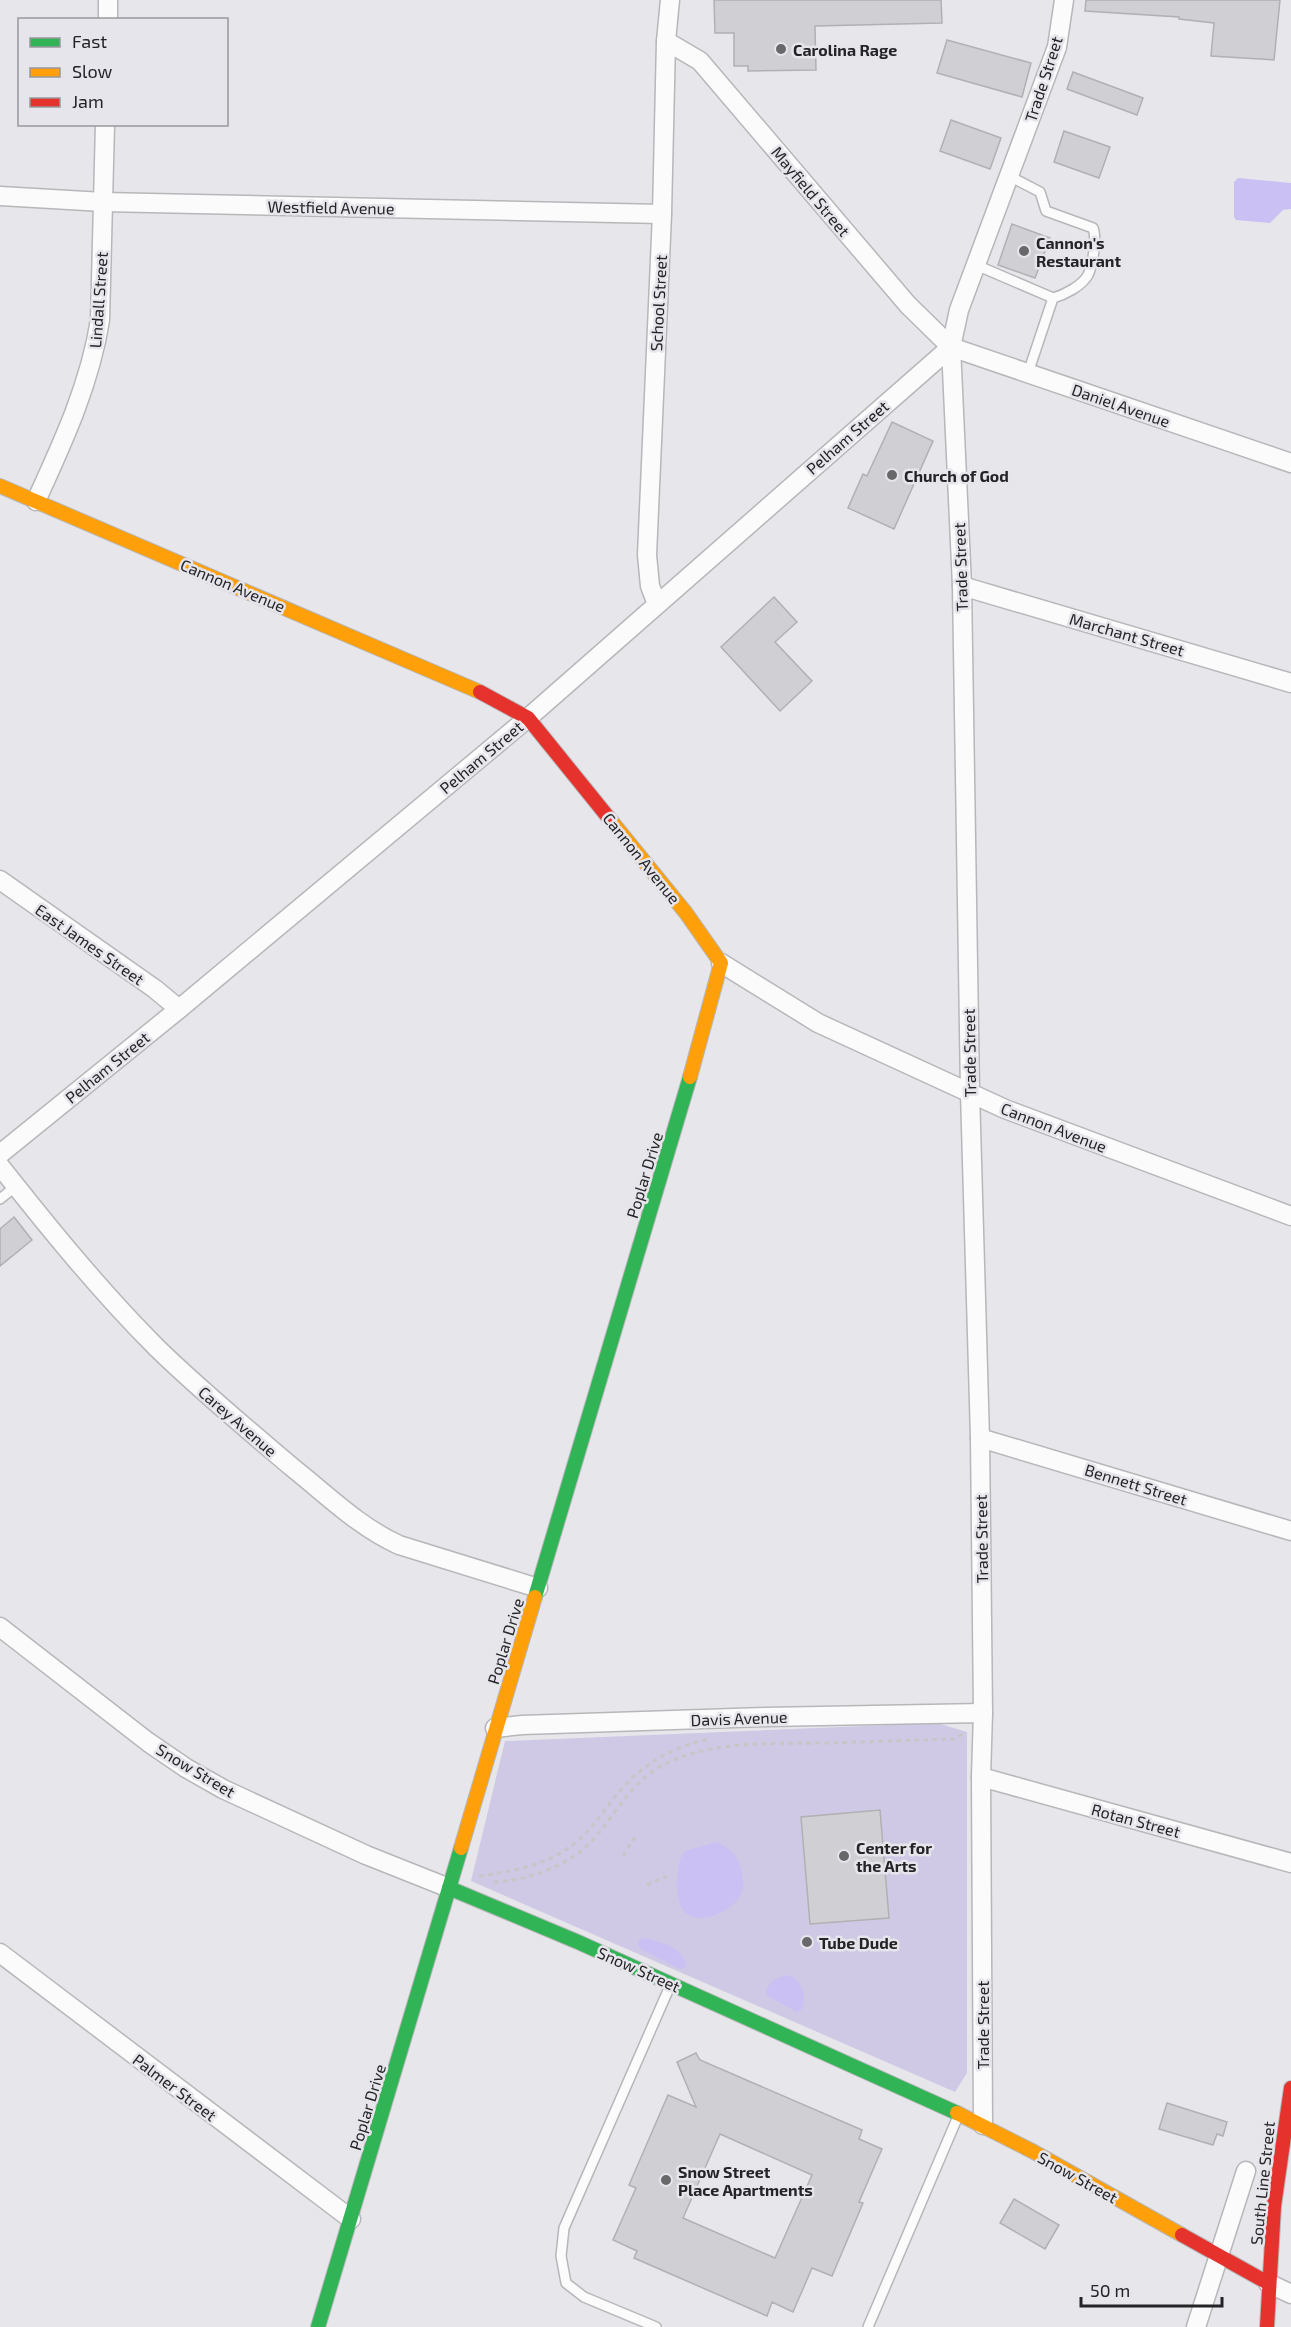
<svg xmlns="http://www.w3.org/2000/svg" width="1291" height="2327" viewBox="0 0 1291 2327" font-family="'Exo 2',sans-serif">
<style>
.green{fill:#cfc9e5}
.water{fill:#cbc0f4}
.building{fill:#d0cfd3;stroke:#b1b0b3;stroke-width:1.5;fill-rule:evenodd}
.lines{fill:none;stroke-linecap:round;stroke-linejoin:round}
.lane-casing{stroke:#b7b7ba;stroke-width:12}
.street-casing{stroke:#b7b7ba;stroke-width:21}
.fast-casing{stroke:#b7b7ba;stroke-width:16}
.slow-casing{stroke:#b7b7ba;stroke-width:16}
.jam-casing{stroke:#b7b7ba;stroke-width:16}
.path{stroke:#c6c6c7;stroke-width:3;stroke-dasharray:4.5 4.5;stroke-linecap:butt}
.lane{stroke:#fbfbfc;stroke-width:9}
.street{stroke:#fbfbfc;stroke-width:18}
.fast{stroke:#30b455;stroke-width:14}
.slow{stroke:#ff9f0a;stroke-width:14}
.jam{stroke:#e5322d;stroke-width:14}
.poi-dot{fill:#68686b;stroke:#e6e5eb;stroke-width:2}
.labels{text-anchor:middle;dominant-baseline:central;stroke-width:5;stroke-linejoin:round;paint-order:stroke}
.poi-label{font-size:16px;font-weight:bold;fill:#242427;stroke:#e6e5eb;text-anchor:start}
.street-label{font-size:16px;fill:#242427;stroke:#e6e5eb}
</style>
<rect width="100%" height="100%" fill="#e7e6ea"/>
<path class="green" d="M937,1723L967,1732V2073L955,2092L471,1881L505,1741Z"/>
<g class="water">
<path d="M1238,178L1291,183V209L1283,210L1270,223L1236,220L1234,217V182Z"/>
<path d="M718,1842C730,1849 738,1855 741,1869C742,1875 744,1882 743,1888C740,1908 704,1926 687,1914C679,1908 677,1893 677,1884C678,1873 677,1857 687,1850Z"/>
<path d="M644,1938C661,1942 684,1947 686,1967L680,1969L641,1949L638,1945L639,1940Z"/>
<path d="M790,1975C804,1984 806,1995 802,2009L797,2012L766,1995C767,1981 777,1977 790,1975Z"/>
</g>
<g class="building">
<path d="M714,0H941L942,23L815,26L816,70L748,71V66H734V33H715Z"/>
<path d="M1086,0H1280L1274,60L1211,56L1214,23L1179,19V17L1085,11Z"/>
<path d="M947,40L1031,63L1022,97L937,73Z"/>
<path d="M1073,72L1143,98L1137,115L1067,89Z"/>
<path d="M951,120L1001,138L990,169L940,151Z"/>
<path d="M1064,131L1110,147L1099,178L1054,162Z"/>
<path d="M1012,224L1050,238L1035,278L998,265Z"/>
<path d="M892,422L933,441L894,529L848,508L863,474L867,476Z"/>
<path d="M774,597L797,622L775,642L812,681L780,711L721,647Z"/>
<path d="M14,1217L32,1240L0,1266V1229Z"/>
<path d="M880,1810L889,1918L810,1924L801,1817Z"/>
<path d="M696,2053L700,2060L862,2130L859,2139L882,2149L859,2202L863,2203L832,2276L812,2268L793,2312L772,2302L767,2316L634,2258L637,2251L613,2240L636,2188L629,2185L668,2095L696,2107L677,2062ZM720,2134L812,2175L775,2258L683,2218Z"/>
<path d="M1167,2103L1227,2122L1223,2136L1217,2134L1213,2145L1159,2129Z"/>
<path d="M1014,2199L1059,2225L1045,2249L1000,2223Z"/>
</g>
<g class="lines">
<defs>
<g id="lane">
<path d="M976,265L1053,298C1064,295 1082,286 1088,275C1093,264 1097,238 1093,228L1046,211L1040,192L1009,176"/>
<path d="M1028,373L1053,298"/>
<path d="M0,1199L16,1186"/>
<path d="M656,2327L584,2297L566,2283L561,2256L564,2228L670,1986"/>
<path d="M868,2327L959,2114"/>
</g>
<g id="street">
<path d="M108,20V0"/>
<path d="M666,41L700,61L908,305L951,347L1291,463"/>
<path d="M0,196L103,202L662,214"/>
<path d="M36,501C63,442 90,384 100,320L105,124"/>
<path d="M962,586L1291,683"/>
<path d="M657,604L650,586L647,555L662,214L666,41L670,0"/>
<path d="M0,880L155,989L179,1009"/>
<path d="M721,963L818,1023L1005,1109L1291,1216"/>
<path d="M0,1154L179,1009L528,718L951,347"/>
<path d="M0,1166C49,1228 100,1291 157,1348C200,1390 247,1429 293,1468C327,1495 359,1527 399,1545L538,1588"/>
<path d="M980,1438L1291,1531"/>
<path d="M0,1627L148,1742L186,1768L223,1789L366,1855L449,1888"/>
<path d="M495,1728L522,1725L766,1717L983,1713"/>
<path d="M981,1777L1291,1863"/>
<path d="M0,1953L351,2219"/>
<path d="M983,2125L981,1777L983,1713L980,1438L970,1092L962,586L951,347L959,310L1057,47L1064,0"/>
<path d="M1268,2283L1291,2294"/>
<path d="M1196,2327L1246,2171"/>
</g>
<g id="fast">
<path d="M535,1597L690,1077"/>
<path d="M449,1888L578,1942L957,2113"/>
<path d="M318,2327L461,1848"/>
</g>
<g id="slow">
<path d="M0,486L480,692"/>
<path d="M608,817L686,913L721,963L690,1077"/>
<path d="M461,1848L535,1597"/>
<path d="M957,2113L1034,2152L1182,2235"/>
</g>
<g id="jam">
<path d="M480,692L528,718L608,817"/>
<path d="M1182,2235L1268,2283"/>
<path d="M1267,2327L1274,2206L1291,2088"/>
</g>
</defs>
<use href="#lane" class="lane-casing"/>
<use href="#street" class="street-casing"/>
<use href="#fast" class="fast-casing"/>
<use href="#slow" class="slow-casing"/>
<use href="#jam" class="jam-casing"/>
<g class="path">
<path d="M623,1856L635,1837"/>
<path d="M479,1876C514,1871 545,1866 574,1844C590,1831 601,1815 613,1799C638,1767 670,1747 709,1739"/>
<path d="M494,1882C531,1880 575,1864 598,1834C619,1808 636,1777 667,1763C717,1740 771,1744 824,1743C868,1742 912,1740 956,1739L962,1734"/>
<path d="M647,1885L667,1876"/>
</g>
<use href="#lane" class="lane"/>
<use href="#street" class="street"/>
<use href="#fast" class="fast"/>
<use href="#slow" class="slow"/>
<use href="#jam" class="jam"/>
</g>
<g class="poi-dot">
<circle cx="781" cy="49" r="6"/>
<circle cx="1024" cy="251" r="6"/>
<circle cx="892" cy="475" r="6"/>
<circle cx="844" cy="1856" r="6"/>
<circle cx="807" cy="1942" r="6"/>
<circle cx="666" cy="2180" r="6"/>
</g>
<g class="labels">
<g class="poi-label">
<text x="793" y="49">Carolina Rage</text>
<text x="1036" y="242">Cannon's<tspan x="1036" dy="18">Restaurant</tspan></text>
<text x="904" y="475">Church of God</text>
<text x="856" y="1847">Center for<tspan x="856" dy="18">the Arts</tspan></text>
<text x="819" y="1942">Tube Dude</text>
<text x="678" y="2171">Snow Street<tspan x="678" dy="18">Place Apartments</tspan></text>
</g>
<g class="street-label">
<text transform="translate(1043 79) rotate(-72)">Trade Street</text>
<text transform="translate(811 191) rotate(50)">Mayfield Street</text>
<text transform="translate(331 207) rotate(1)">Westfield Avenue</text>
<text transform="translate(98 300) rotate(-86)">Lindall Street</text>
<text transform="translate(658 303) rotate(-87)">School Street</text>
<text transform="translate(1121 405) rotate(19)">Daniel Avenue</text>
<text transform="translate(847 437) rotate(-41)">Pelham Street</text>
<text transform="translate(960 567) rotate(-92)">Trade Street</text>
<text transform="translate(233 585) rotate(23)">Cannon Avenue</text>
<text transform="translate(1127 634) rotate(16)">Marchant Street</text>
<text transform="translate(481 757) rotate(-40)">Pelham Street</text>
<text transform="translate(642 858) rotate(51)">Cannon Avenue</text>
<text transform="translate(90 944) rotate(35)">East James Street</text>
<text transform="translate(969 1053) rotate(-91)">Trade Street</text>
<text transform="translate(107 1067) rotate(-39)">Pelham Street</text>
<text transform="translate(1054 1127) rotate(21)">Cannon Avenue</text>
<text transform="translate(644 1175) rotate(-73)">Poplar Drive</text>
<text transform="translate(238 1421) rotate(41)">Carey Avenue</text>
<text transform="translate(1136 1484) rotate(17)">Bennett Street</text>
<text transform="translate(981 1539) rotate(-91)">Trade Street</text>
<text transform="translate(505 1641) rotate(-73)">Poplar Drive</text>
<text transform="translate(739 1718) rotate(-2)">Davis Avenue</text>
<text transform="translate(196 1770) rotate(31)">Snow Street</text>
<text transform="translate(1136 1820) rotate(15)">Rotan Street</text>
<text transform="translate(639 1969) rotate(24)">Snow Street</text>
<text transform="translate(982 2025) rotate(-90)">Trade Street</text>
<text transform="translate(175 2087) rotate(37)">Palmer Street</text>
<text transform="translate(367 2107) rotate(-73)">Poplar Drive</text>
<text transform="translate(1078 2177) rotate(29)">Snow Street</text>
<text transform="translate(1262 2183) rotate(-84)">South Line Street</text>
</g>
</g>
<rect x="18" y="18" width="210" height="108" fill="#e6e5eb" stroke="#98989d" stroke-width="1.5"/>
<rect x="30" y="38" width="30" height="9" fill="#30b455" stroke="#98989d" stroke-width="1.5"/>
<text x="72" y="48" font-size="18" fill="#242427">Fast</text>
<rect x="30" y="68" width="30" height="9" fill="#ff9f0a" stroke="#98989d" stroke-width="1.5"/>
<text x="72" y="78" font-size="18" fill="#242427">Slow</text>
<rect x="30" y="98" width="30" height="9" fill="#e5322d" stroke="#98989d" stroke-width="1.5"/>
<text x="72" y="108" font-size="18" fill="#242427">Jam</text>
<path d="M1081 2297v9h141v-9" fill="none" stroke="#242427" stroke-width="3"/>
<text x="1090" y="2297" font-size="18" fill="#242427" stroke="#e6e5eb" stroke-width="4.5" paint-order="stroke">50 m</text>
</svg>
